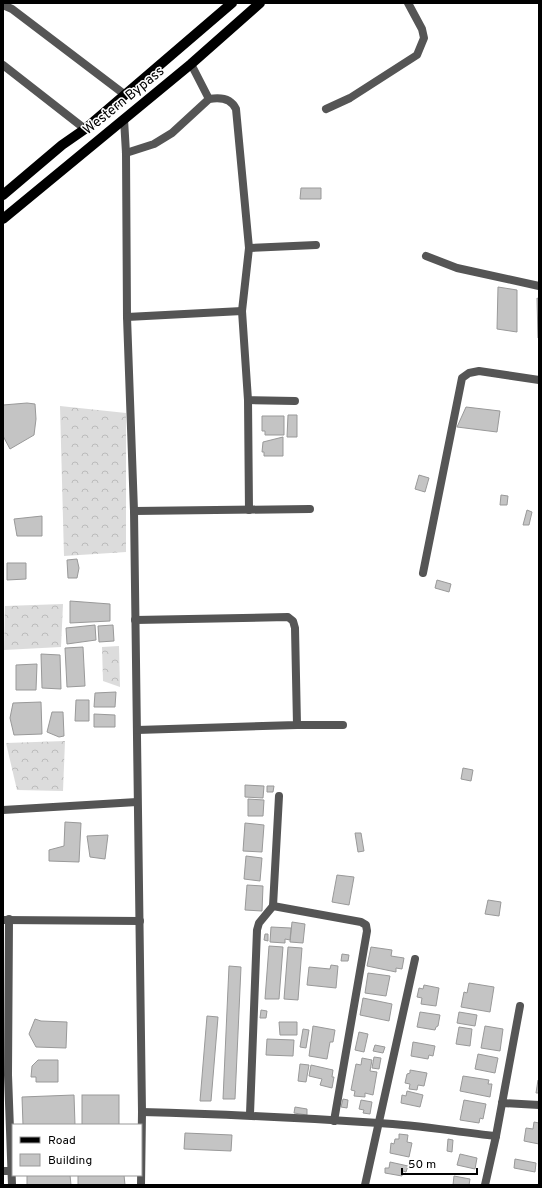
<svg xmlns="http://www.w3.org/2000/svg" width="542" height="1188" viewBox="0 0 542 1188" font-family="Overpass,sans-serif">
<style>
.forest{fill:url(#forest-crowns)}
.building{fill:#c4c4c4;stroke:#999}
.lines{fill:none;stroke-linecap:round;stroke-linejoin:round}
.street{stroke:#555;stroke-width:8}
.primary{stroke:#000;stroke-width:10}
.labels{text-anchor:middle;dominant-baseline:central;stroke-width:3;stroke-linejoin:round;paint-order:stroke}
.street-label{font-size:14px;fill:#000;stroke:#fff}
</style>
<defs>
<pattern id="forest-crowns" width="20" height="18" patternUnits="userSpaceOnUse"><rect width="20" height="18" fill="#dcdcdc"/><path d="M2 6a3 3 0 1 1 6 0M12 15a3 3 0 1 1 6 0" fill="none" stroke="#bbb"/></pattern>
</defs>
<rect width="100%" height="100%" fill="#fff"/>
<g class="forest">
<path d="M60,406L126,413V552L64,556Z"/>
<path d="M63,604L61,647L4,650L5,606Z"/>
<path d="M119,646L120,687L103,681L102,647Z"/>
<path d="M65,741L63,791L17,790L6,743Z"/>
</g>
<g class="building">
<path d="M301,188H321V199H300Z"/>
<path d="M498,287L517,290V332L497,329Z"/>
<path d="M537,298L539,299V339L538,338Z"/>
<path d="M27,403L35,404L36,419L34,435L10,449L3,436V405Z"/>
<path d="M466,407L500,411L497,432L457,427Z"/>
<path d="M288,415H297V437H287Z"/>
<path d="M262,416H284V435H265V431H262Z"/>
<path d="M283,437V456H264V452H262L263,442Z"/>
<path d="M419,475L429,478L425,492L415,489Z"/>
<path d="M501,495L508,496L507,505H500Z"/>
<path d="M527,510L532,512L529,525H523Z"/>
<path d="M42,516V536H17L14,519Z"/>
<path d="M77,559L79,568L77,578H68L67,560Z"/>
<path d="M7,563H26V579L7,580Z"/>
<path d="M437,580L451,584L449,592L435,588Z"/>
<path d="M70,601L110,604V621L70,623Z"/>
<path d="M95,625L96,640L67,644L66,628Z"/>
<path d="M113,625L114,641L99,642L98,626Z"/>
<path d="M83,647L85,686L67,687L65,648Z"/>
<path d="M41,654L60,655L61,689L42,688Z"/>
<path d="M37,664L36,690H16V665Z"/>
<path d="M116,692L115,707H94L95,693Z"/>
<path d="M76,700H89V721H75Z"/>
<path d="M41,702L42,734L14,735L10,718L13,703Z"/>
<path d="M52,712H63L64,736L59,737L47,732Z"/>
<path d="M94,714L115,715V727H94Z"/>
<path d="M463,768L473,770L471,781L461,779Z"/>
<path d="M245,785L264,786L263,798L245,797Z"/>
<path d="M267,786H274L273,792H267Z"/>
<path d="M248,799L264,800L263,816H248Z"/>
<path d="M65,822L81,823L79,862L49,861V850L64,846Z"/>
<path d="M245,823L264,825L262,852L243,851Z"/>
<path d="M355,833H361L364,851L358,852Z"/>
<path d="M108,835L105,859L90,857L87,836Z"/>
<path d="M246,856L262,858L260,881L244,879Z"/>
<path d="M337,875L354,877L349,905L332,902Z"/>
<path d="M247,885L263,886L262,911L245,910Z"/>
<path d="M488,900L501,902L499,916L485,914Z"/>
<path d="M292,922L305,924L303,943L290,942Z"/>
<path d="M271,927L291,928L290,940L285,939V943L270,942Z"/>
<path d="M265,934H268V941L264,940Z"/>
<path d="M269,946L283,947L279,999H265Z"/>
<path d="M288,947L302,948L298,1000L284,999Z"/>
<path d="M371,947L392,950L391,956L404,958L402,969L396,968V972L367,966Z"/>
<path d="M342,954L349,955L348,961H341Z"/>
<path d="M331,965L338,966L336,988L307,985L309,967L330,969Z"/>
<path d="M229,966L241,967L235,1099H223Z"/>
<path d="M368,973L390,976L386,996L365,993Z"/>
<path d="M469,983L494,987L490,1012L461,1007L464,992L467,993Z"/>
<path d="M424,985L439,988L436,1006L421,1004L422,998L417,997L419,988L423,989Z"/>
<path d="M363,998L392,1004L389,1021L360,1015Z"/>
<path d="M261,1010L267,1011L266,1018H260Z"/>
<path d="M420,1012L440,1015L438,1026L436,1027L435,1030L417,1027Z"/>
<path d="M459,1012L477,1015L475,1026L457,1023Z"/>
<path d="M207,1016L218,1017L211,1101H200Z"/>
<path d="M35,1019L41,1021L67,1022L66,1048L36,1047L29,1034Z"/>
<path d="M279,1022H297V1035H280Z"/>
<path d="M313,1026L335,1030L333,1042H330L327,1059L309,1056Z"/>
<path d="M485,1026L503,1029L500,1051L481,1048Z"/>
<path d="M459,1027L472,1029L470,1046L456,1044Z"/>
<path d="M303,1029L309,1030L306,1048L300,1047Z"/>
<path d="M359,1032L368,1034L364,1052L355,1050Z"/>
<path d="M267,1039L294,1040L293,1056L266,1055Z"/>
<path d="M413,1042L435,1046L433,1056L429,1055L428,1059L411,1056Z"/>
<path d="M375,1045L385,1047L383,1053L373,1051Z"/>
<path d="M478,1054L498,1058L495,1073L475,1069Z"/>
<path d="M374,1057L381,1058L379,1069L372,1068Z"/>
<path d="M362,1058L372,1060L370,1071L377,1072L373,1095L365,1093V1097L354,1096L355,1091L351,1090L356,1064L361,1065Z"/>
<path d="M38,1060H58V1082H36V1077H31L32,1066Z"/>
<path d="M300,1064L309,1065L306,1082L298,1081Z"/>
<path d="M311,1065L333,1070L332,1077H334L332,1088L320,1085L322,1079L309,1076Z"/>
<path d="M410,1070L427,1073L424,1086L418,1085L417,1090L409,1089L410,1084L405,1083L407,1074L410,1073Z"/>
<path d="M463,1076L489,1080L488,1084H492L490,1097L460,1091Z"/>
<path d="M538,1080H539V1093H536Z"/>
<path d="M407,1091L423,1095L420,1107L401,1103L402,1095L406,1096Z"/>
<path d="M74,1095L75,1125H23L22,1097Z"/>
<rect x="82" y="1095" width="37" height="30"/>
<path d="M343,1099L348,1100L347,1108L341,1107Z"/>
<path d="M361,1100L372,1102L370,1114L363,1113L364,1110L359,1109Z"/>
<path d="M464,1100L486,1104L483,1119L480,1118L479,1123L460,1120Z"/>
<path d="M295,1107L307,1109V1115L294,1113Z"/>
<path d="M534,1122L539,1123V1144L524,1141L526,1128L533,1129Z"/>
<path d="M185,1133L232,1135L231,1151L184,1149Z"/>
<path d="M399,1134L408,1135L407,1142L412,1143L409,1157L390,1153L391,1143L394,1144L395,1139H399Z"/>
<path d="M448,1139L453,1140L452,1152L447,1151Z"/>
<path d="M460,1154L477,1158L475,1169L457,1165Z"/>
<path d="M515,1159L536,1163L535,1172L514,1168Z"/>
<path d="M390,1162L408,1166L406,1172L403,1171L402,1176L385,1173V1168H389Z"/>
<path d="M27,1175H70L71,1185H27Z"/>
<path d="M78,1175H124L125,1185H78Z"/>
<path d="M454,1176L470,1179L469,1185H453Z"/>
</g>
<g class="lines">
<g class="street">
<path d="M3,5L12,9L124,94"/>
<path d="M191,64L209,99"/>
<path d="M3,65L85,129"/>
<path d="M326,109L350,98L417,55L424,38L422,29L408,3"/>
<path d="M124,119L126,153L127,317L134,511L142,1112L141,1185"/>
<path d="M126,153L154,144L172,133L209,99C220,97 231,98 236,109L249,248L242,311L248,400L295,401"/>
<path d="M249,248L316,245"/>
<path d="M426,256L457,268L539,286"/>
<path d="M127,317L242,311"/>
<path d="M248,400L249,510"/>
<path d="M134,511L310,509"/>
<path d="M423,573L462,378L469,373L479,371L539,380"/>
<path d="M135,620L288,617L293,621L295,628L297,725L137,730"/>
<path d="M297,725H343"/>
<path d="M3,810L137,802"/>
<path d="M273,906L361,922L366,925L367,931L334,1121"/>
<path d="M9,919L8,1075L12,1185"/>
<path d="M3,920L140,921"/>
<path d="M502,1103L539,1105"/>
<path d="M142,1112C221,1114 300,1118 379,1123C418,1125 457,1132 496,1136"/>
<path d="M250,1114L257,930L259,923L273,906L279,796"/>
<path d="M3,1171H12"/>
<path d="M365,1185L415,959"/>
<path d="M485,1185L496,1136L520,1006"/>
</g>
<g class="primary">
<path d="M3,195L62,145L85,129L232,3"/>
<path d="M3,219L191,64L260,3"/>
</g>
</g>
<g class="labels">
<g class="street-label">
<text transform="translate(124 101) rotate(-39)">Western Bypass</text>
</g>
</g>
<rect width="542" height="1188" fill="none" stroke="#000000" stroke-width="8"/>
<rect x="12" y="1124" width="130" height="52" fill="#ffffff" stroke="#999999"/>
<rect x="20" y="1137" width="20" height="6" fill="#000000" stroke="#999999"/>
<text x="48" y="1144" font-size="12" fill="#000000">Road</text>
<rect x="20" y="1154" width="20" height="12" fill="#c4c4c4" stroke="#999999"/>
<text x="48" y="1164" font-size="12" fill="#000000">Building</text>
<path d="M402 1168v6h75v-6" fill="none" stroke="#000000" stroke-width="2"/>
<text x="408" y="1168" font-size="12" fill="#000000" stroke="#ffffff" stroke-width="3" paint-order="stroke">50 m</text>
</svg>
